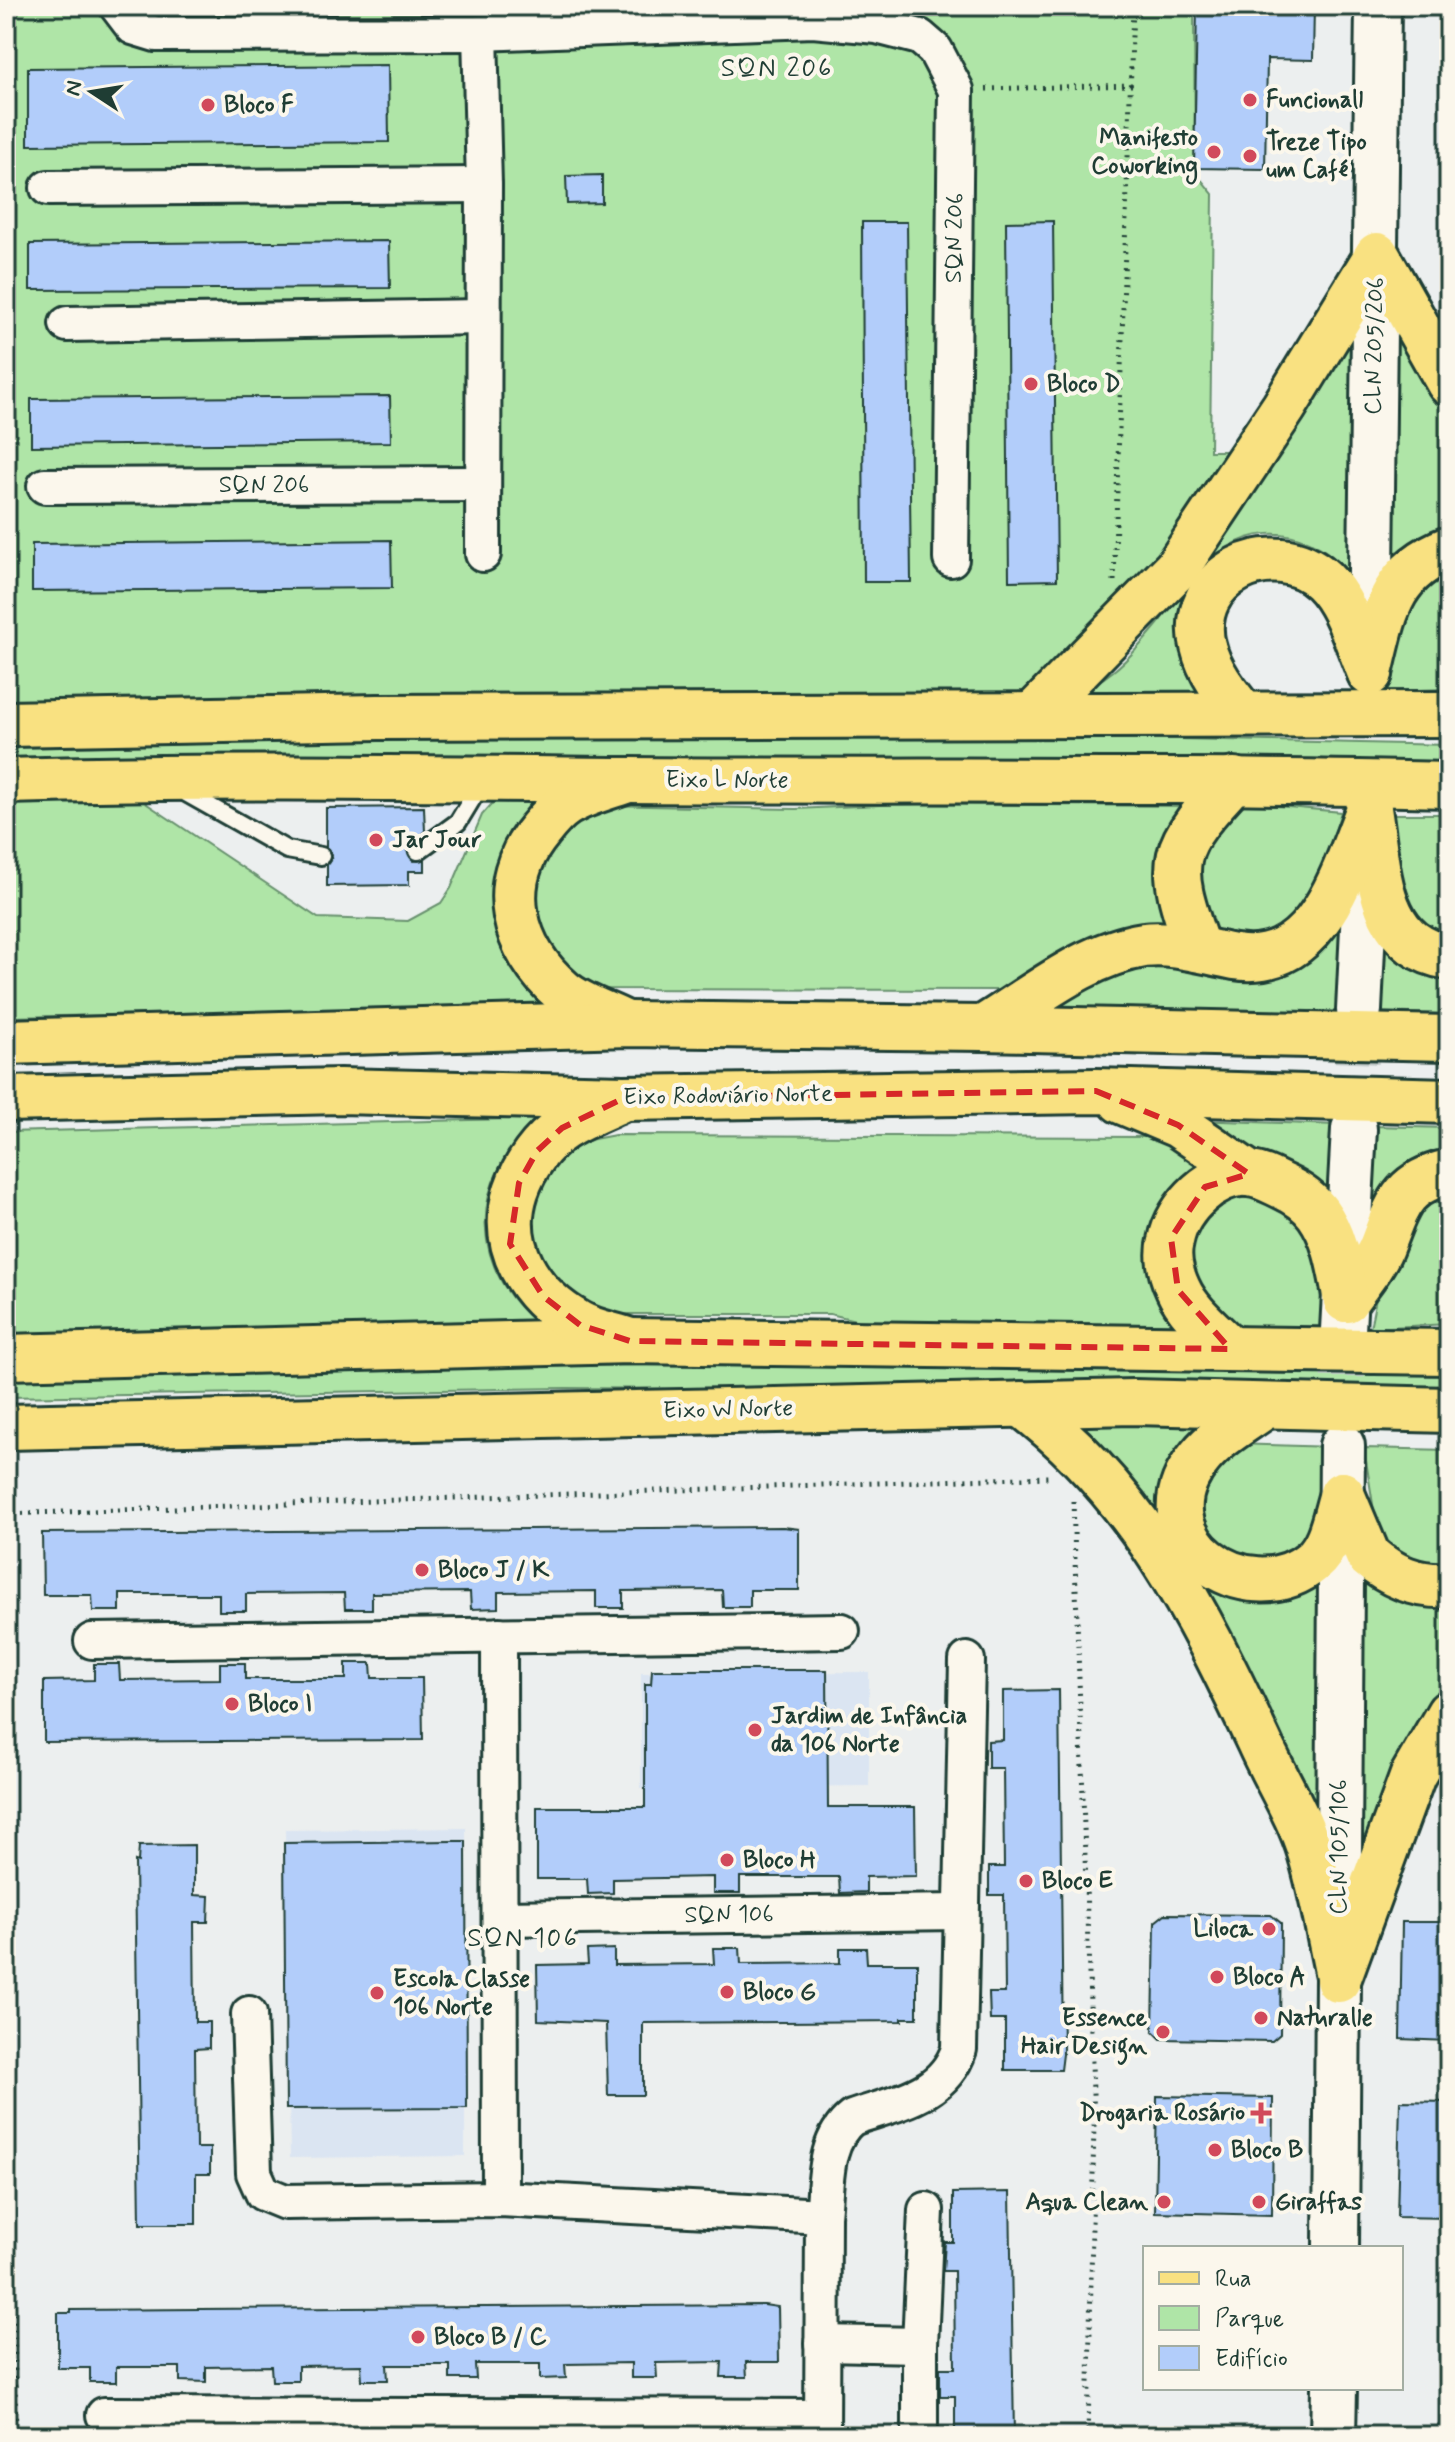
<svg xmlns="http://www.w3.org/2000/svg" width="1455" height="2442" viewBox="0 0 1455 2442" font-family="Mynerve,sans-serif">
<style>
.built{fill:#dbe5f2}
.green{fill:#afe5a7;stroke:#67916e;stroke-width:2}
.building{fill:#b2cdfa;stroke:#1f3d34;stroke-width:2}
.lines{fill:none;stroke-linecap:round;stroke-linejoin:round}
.secondary-tunnel{stroke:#c3cbca;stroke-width:44;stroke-dasharray:44 22;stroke-linecap:butt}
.lane-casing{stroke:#1f3d34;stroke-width:22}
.street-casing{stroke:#1f3d34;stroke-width:40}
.secondary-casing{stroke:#1f3d34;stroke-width:50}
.primary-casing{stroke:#1f3d34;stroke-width:50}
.highway-casing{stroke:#1f3d34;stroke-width:50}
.path{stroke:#1f3d34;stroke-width:5;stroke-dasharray:2 6;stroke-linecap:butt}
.lane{stroke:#fbf7ec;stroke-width:16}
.street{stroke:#fbf7ec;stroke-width:34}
.secondary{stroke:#fbf7ec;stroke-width:44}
.primary{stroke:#f9e181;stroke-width:44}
.highway{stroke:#f9e181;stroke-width:44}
.marked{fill:none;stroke:#d62828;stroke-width:6;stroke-dasharray:16 10;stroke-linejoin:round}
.poi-dot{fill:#d1495b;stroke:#fbf7ec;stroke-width:3}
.labels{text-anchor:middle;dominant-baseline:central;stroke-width:8;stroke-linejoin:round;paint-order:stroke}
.poi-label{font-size:24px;font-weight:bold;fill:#1f3d34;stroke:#fbf7ec;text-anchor:start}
.street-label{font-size:24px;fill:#1f3d34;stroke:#fbf7ec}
.neighbourhood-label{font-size:26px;letter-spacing:2px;fill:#1f3d34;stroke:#fbf7ec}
</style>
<rect width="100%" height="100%" fill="#ecefef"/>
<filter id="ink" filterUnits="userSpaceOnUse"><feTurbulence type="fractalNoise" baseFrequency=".0125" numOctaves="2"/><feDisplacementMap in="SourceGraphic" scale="16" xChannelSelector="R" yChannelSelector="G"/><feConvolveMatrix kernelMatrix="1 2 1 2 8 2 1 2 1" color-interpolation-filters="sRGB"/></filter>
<g filter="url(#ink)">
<g class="built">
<path d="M869,1672V1786L641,1788V1673Z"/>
<path d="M466,1828L465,2156L290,2158L285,1830Z"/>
</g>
<g class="green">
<path d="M6,6H1194L1195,172L1213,194L1210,451H1232L1178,550L1034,704L6,711Z"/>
<path d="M1386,295L1449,424V537L1382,575Z"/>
<path d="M1353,308L1348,572C1301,517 1232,522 1194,582L1224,702L1061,701C1108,681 1126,663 1159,623Z"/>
<path d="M1449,567V689L1381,691L1401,597Z"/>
<path d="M560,736H1043L1449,745V766L561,757L6,764V748Z"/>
<path d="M546,795C476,856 472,953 554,1007L6,1017V803L141,800L318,918L408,921L441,903L451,888L482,815L498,797Z"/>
<path d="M1235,802L1341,812L1309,913L1268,946L1210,934L1185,860Z"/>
<path d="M900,804L1189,806L1171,923L1004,990L602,989L586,985L531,935L537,854L597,805L796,809Z"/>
<path d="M1388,814H1449V948L1408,916Z"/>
<path d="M1341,907L1338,1012L1050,1007L1137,959L1242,973Z"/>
<path d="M1375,911L1449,976V1014L1373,1012Z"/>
<path d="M544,1118C463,1177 468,1275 548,1332L6,1346V1132Z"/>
<path d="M1194,1120L1338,1125L1335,1234Z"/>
<path d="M1372,1126L1449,1128V1164L1367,1233Z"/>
<path d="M615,1135L1151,1137L1221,1167L1180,1194L1201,1329H894L830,1314H598L543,1286L524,1191L573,1143Z"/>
<path d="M1449,1186V1324L1370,1328L1385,1254L1400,1221Z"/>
<path d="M1260,1191L1307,1226L1333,1327L1256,1330L1225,1319L1198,1296L1186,1231L1207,1202Z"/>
<path d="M849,1364L1449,1370V1394L566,1388L6,1397V1376L391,1367Z"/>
<path d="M1057,1421H1221L1205,1432L1195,1563L1333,1560L1321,1862Z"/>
<path d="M1235,1444L1332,1447L1305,1550L1253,1564L1207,1540L1197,1488Z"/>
<path d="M1364,1448L1449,1450V1574L1436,1576L1379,1542Z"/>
<path d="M1360,1563L1449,1601V1689L1358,1876Z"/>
</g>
<g class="building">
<path d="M1197,6H1314L1313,60L1267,59L1265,169L1194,168Z"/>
<path d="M388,65L389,142L28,145V68Z"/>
<path d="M602,175V203L567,204L566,176Z"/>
<path d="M1053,221L1057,580L1009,581L1006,222Z"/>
<path d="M862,222H907L911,582H864Z"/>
<path d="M389,241L390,288L30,290V244Z"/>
<path d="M390,396L391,442L31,446V399Z"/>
<path d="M391,540L392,588L32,591V544Z"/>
<path d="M424,807L425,832L411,843L407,851L414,861L425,859V871H409V885L327,886V865L332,857L326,847V808Z"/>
<path d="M783,1527L799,1529V1590H750V1607H723L722,1590L623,1591V1608H596V1591L498,1592V1608L471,1609L470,1592L372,1593V1609H345L344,1593L246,1594V1611H219V1594H120V1611H93L92,1595H43L42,1533Z"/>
<path d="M220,1663H245V1679H346V1663H371L372,1678H422L423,1740L44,1742V1681L94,1680V1664H119L120,1680L220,1679Z"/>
<path d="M652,1670H827L828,1807H915L916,1876L866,1877V1892L840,1893L839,1877H740V1893H713V1877L613,1879V1893L588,1894L587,1879H537V1807H645V1684H651Z"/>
<path d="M1059,1690L1063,2054L1061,2070H1005V2020H990L989,1993H1005L1004,1895H989V1867H1004L1003,1768H988V1741L1003,1740V1691Z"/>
<path d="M453,1841H466L467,2108L286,2109L284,1843Z"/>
<path d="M194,1845V1895L209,1896L208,1922H194L195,2022H209V2048L195,2049L196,2148H210V2174H196V2224H140L135,1861L138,1862L139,1846Z"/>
<path d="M1165,1914L1271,1915L1281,1923L1280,2034L1272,2041L1161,2039L1153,2031L1155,1922Z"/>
<path d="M1402,1922H1449V2041L1400,2039Z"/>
<path d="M713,1948H740L741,1964L840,1963V1948H866L867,1963H917V2018H902V2021L643,2023V2095H608L606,2023L538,2020L537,1965L588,1964L587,1950L614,1949V1965L714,1964Z"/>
<path d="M1157,2096L1273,2098L1272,2215L1155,2212Z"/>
<path d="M1400,2101L1449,2102V2218L1397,2217Z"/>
<path d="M1010,2192L1014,2436H955V2396H940V2368H955L954,2271H943L945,2242H953V2193Z"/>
<path d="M764,2305L778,2307L779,2362H746L747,2377H721L722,2362L656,2363L657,2378H631V2363L565,2364L566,2378L540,2379V2364H475L476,2379H450V2365H387L388,2380H362L361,2365L298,2366V2381H272L271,2366L206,2367V2382L180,2381V2367H116V2382H90V2368H58V2313H71V2310Z"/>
</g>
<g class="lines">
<g class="secondary-tunnel">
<path d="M1369,804L1370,687"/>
<path d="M1354,1129L1359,1010"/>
<path d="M1342,1443L1343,1330"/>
</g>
<defs>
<g id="lane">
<path d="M179,789L287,850L321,856"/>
<path d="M418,851L458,822L481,784"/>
</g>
<g id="street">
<path d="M117,6L133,27L156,34L480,33L813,20L877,26L920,37L935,50L956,90L951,559"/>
<path d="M480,33L484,185L483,554"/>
<path d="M48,188L484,185"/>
<path d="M67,324L483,317"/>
<path d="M45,486L482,484"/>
<path d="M499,1635L500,2199"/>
<path d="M92,1641L842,1631"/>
<path d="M500,1918L959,1912"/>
<path d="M249,2014L254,2173L263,2193L285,2202L500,2199L823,2216L822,2436"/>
<path d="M823,2216C827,2182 823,2141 852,2118C895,2103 944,2096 959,2049L967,1660"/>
<path d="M822,2343L920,2345L926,2210"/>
<path d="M920,2345V2436"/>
<path d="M104,2415L821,2417"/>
</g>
<g id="secondary">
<path d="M1370,652L1378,6"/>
<path d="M1359,1010L1367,846"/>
<path d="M1343,1330L1354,1129"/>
<path d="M1336,2248L1342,1446"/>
<path d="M1333,2436L1334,2388"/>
</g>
<g id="primary">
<path d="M1370,673C1384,616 1388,572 1449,549"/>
<path d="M1035,713L1176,569L1284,407L1377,255L1449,383"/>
<path d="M1243,714C1226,693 1209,672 1203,646C1186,575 1273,534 1323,580C1347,603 1357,643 1370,673"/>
<path d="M6,724L378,717L1449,714"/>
<path d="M6,781C214,775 422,778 630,780C903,782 1176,778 1449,785"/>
<path d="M6,1357L630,1341L1449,1352"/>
<path d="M1021,1404C1138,1492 1198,1612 1259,1742C1275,1778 1299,1815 1310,1852C1322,1893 1329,1935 1338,1976"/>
<path d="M1262,1408C1241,1423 1216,1437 1200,1457C1133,1538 1248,1616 1313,1561C1331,1546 1335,1516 1342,1494"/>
<path d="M6,1427L1134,1402L1449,1410"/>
<path d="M1342,1494L1368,1556C1392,1577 1417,1587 1449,1585"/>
<path d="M1338,1980L1413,1775L1449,1713"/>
</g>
<g id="highway">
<path d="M1369,809C1379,869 1376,946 1449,957"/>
<path d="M1198,949C1165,859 1170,849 1234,780"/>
<path d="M622,1022C604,1013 578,1005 562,991C513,949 495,883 540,830C547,821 555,811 566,804C584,793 608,787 628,780"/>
<path d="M983,1028C1034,997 1085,954 1144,945C1173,941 1206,952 1235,957C1319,970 1344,869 1369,809"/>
<path d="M6,1042L628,1024L983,1028L1449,1038"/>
<path d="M6,1099L340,1091L624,1098L1096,1091L1449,1101"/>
<path d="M618,1101C600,1109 580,1117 563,1128C541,1142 524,1167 516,1191C498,1246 529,1295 578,1323C593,1332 614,1335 630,1341"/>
<path d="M1121,1101L1178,1125L1249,1174"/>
<path d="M1346,1300C1358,1283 1373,1266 1381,1247C1397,1207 1400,1183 1449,1172"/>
<path d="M1230,1349C1212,1331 1188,1312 1178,1289C1171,1274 1167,1256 1171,1241C1177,1207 1214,1171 1249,1174C1262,1175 1273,1182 1284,1187C1297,1193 1309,1201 1318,1213C1336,1238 1340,1270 1346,1300"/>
</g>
</defs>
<use href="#lane" class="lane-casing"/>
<use href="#street" class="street-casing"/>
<use href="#secondary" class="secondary-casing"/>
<use href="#primary" class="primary-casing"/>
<use href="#highway" class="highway-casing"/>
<g class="path">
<path d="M1320,6V11L1342,12"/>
<path d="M1412,13H1433V6"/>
<path d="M986,89L1132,85"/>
<path d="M1114,581L1133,6"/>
<path d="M1073,1501L1094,2122L1088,2436"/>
<path d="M6,1514L1048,1477"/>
<path d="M6,1969L16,2436"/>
</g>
<use href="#lane" class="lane"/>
<use href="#street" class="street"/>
<use href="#secondary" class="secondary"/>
<use href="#primary" class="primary"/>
<use href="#highway" class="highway"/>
</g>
</g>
<path class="marked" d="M1096,1091L1178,1125L1249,1174L1205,1187L1171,1238L1178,1290L1230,1349L630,1341L580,1325L543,1296L510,1244L519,1183L537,1151L562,1128L624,1098Z"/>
<g class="poi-dot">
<circle cx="1250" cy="100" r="8"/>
<circle cx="208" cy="105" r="8"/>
<circle cx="1214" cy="152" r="8"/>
<circle cx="1250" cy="156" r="8"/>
<circle cx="1031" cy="384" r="8"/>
<circle cx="376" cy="840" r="8"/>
<circle cx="422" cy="1570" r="8"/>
<circle cx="232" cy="1704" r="8"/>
<circle cx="755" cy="1730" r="8"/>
<circle cx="727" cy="1860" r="8"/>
<circle cx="1026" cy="1881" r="8"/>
<circle cx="1269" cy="1929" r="8"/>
<circle cx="1217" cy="1977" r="8"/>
<circle cx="727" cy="1992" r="8"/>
<circle cx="377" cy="1993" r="8"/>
<circle cx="1261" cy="2018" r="8"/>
<circle cx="1163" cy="2032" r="8"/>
<path d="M1257 2101h8v8h8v8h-8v8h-8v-8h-8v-8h8z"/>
<circle cx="1215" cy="2150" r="8"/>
<circle cx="1164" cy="2202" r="8"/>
<circle cx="1259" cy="2202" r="8"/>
<circle cx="418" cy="2337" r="8"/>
</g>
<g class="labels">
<g class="poi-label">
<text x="1266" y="100">Funcionall</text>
<text x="224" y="105">Bloco F</text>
<text x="1198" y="138" text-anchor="end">Manifesto<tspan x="1198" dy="28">Coworking</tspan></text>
<text x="1266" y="142">Treze Tipo<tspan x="1266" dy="28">um Café</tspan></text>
<text x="1047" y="384">Bloco D</text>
<text x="392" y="840">Jar Jour</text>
<text x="438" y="1570">Bloco J / K</text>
<text x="248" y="1704">Bloco I</text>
<text x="771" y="1716">Jardim de Infância<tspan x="771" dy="28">da 106 Norte</tspan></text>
<text x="743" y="1860">Bloco H</text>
<text x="1042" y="1881">Bloco E</text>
<text x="1253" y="1929" text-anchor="end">Liloca</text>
<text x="1233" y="1977">Bloco A</text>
<text x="393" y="1979">Escola Classe<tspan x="393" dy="28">106 Norte</tspan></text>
<text x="743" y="1992">Bloco G</text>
<text x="1147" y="2018" text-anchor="end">Essence<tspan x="1147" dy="28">Hair Design</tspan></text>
<text x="1277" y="2018">Naturalle</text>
<text x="1245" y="2113" text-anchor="end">Drogaria Rosário</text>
<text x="1231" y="2150">Bloco B</text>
<text x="1148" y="2202" text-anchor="end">Aqua Clean</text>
<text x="1275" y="2202">Giraffas</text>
<text x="434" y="2337">Bloco B / C</text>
</g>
<g class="street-label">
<text transform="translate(955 238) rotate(-89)">SQN 206</text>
<text transform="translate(1375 346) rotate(-89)">CLN 205/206</text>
<text x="264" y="485">SQN 206</text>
<text x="727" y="780">Eixo L Norte</text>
<text transform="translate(728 1096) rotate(-1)">Eixo Rodoviário Norte</text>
<text transform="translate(728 1410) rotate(-1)">Eixo W Norte</text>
<text transform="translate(1339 1847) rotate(-90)">CLN 105/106</text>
<text transform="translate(729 1915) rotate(-1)">SQN 106</text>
</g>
<g class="neighbourhood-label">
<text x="777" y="69">SQN 206</text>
<text x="523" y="1939">SQN 106</text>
</g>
</g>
<rect width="1455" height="2442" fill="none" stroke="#fbf7ec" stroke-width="32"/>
<rect x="16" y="16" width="1423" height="2410" fill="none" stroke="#1f3d34" stroke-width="3" filter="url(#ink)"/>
<rect x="1143" y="2246" width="260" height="144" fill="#fbf7ec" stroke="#a3ada2" stroke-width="2"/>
<rect x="1159" y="2272" width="40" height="12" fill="#f9e181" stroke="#a3ada2" stroke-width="2"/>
<text x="1215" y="2286" font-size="24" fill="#1f3d34">Rua</text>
<rect x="1159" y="2306" width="40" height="24" fill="#afe5a7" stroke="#a3ada2" stroke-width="2"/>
<text x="1215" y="2326" font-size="24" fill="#1f3d34">Parque</text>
<rect x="1159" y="2346" width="40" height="24" fill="#b2cdfa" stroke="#a3ada2" stroke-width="2"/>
<text x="1215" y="2366" font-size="24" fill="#1f3d34">Edifício</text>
<g transform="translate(92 92) rotate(282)" stroke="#fbf7ec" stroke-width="6" paint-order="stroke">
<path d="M0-6L14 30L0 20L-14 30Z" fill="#1f3d34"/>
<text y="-12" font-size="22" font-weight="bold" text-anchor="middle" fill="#1f3d34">N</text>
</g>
</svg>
